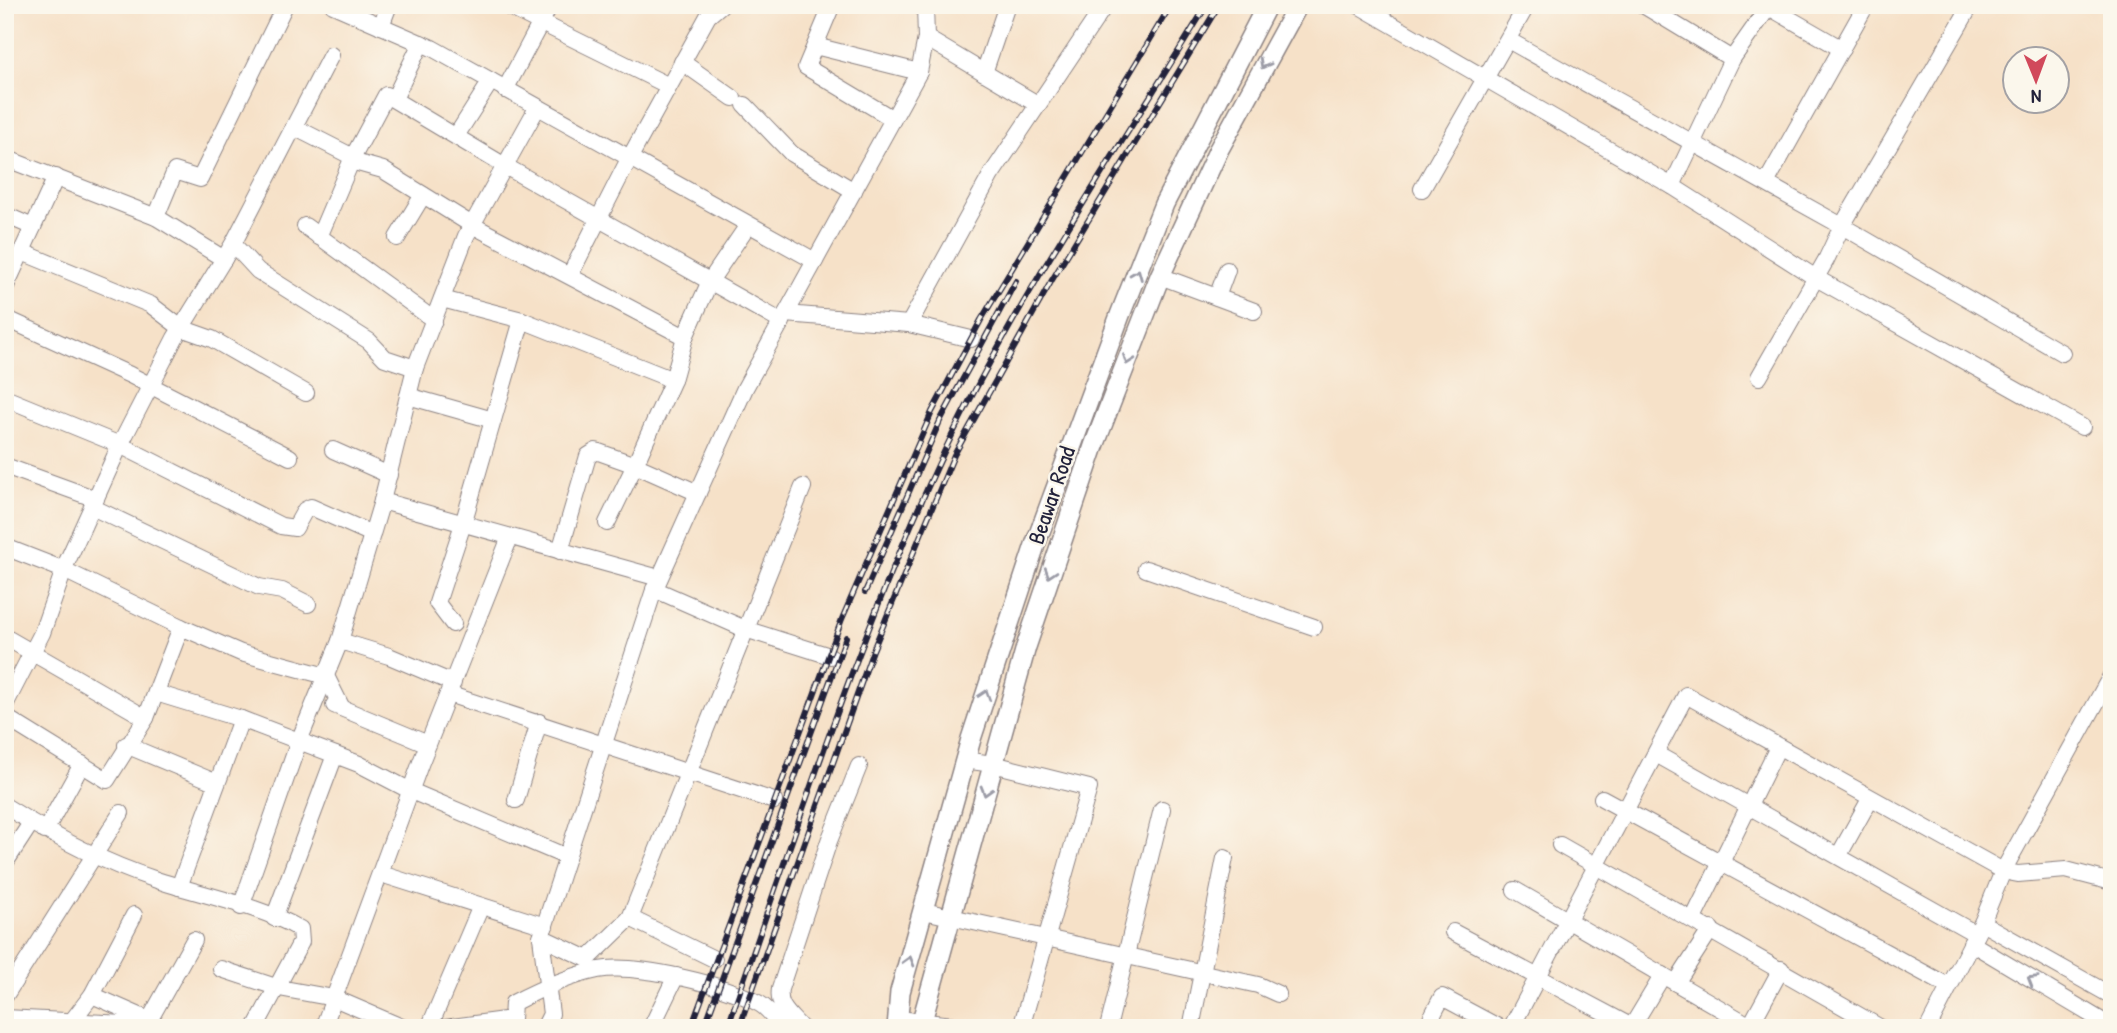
<svg xmlns="http://www.w3.org/2000/svg" width="2117" height="1033" viewBox="0 0 2117 1033" font-family="'Patrick Hand',sans-serif">
<style>
.lines{fill:none;stroke-linecap:round;stroke-linejoin:round}
.minor-casing{stroke:#8c8282;stroke-width:18}
.major-casing{stroke:#8c8282;stroke-width:22}
.minor{stroke:#fff;stroke-width:16}
.major{stroke:#fff;stroke-width:19}
.rail-casing{stroke:#22223b;stroke-width:6}
.rail{stroke:#fbf7ec;stroke-width:3.5;stroke-dasharray:10;stroke-linecap:butt}
.oneway{stroke:#9c9ca7}
.labels{text-anchor:middle;dominant-baseline:central;stroke-width:5;stroke-linejoin:round;paint-order:stroke}
.street-label{font-size:23px;fill:#22223b;stroke:#fbf7ec}
</style>
<rect width="100%" height="100%" fill="#fbf7ec"/>
<filter id="ink" filterUnits="userSpaceOnUse"><feTurbulence type="fractalNoise" baseFrequency=".0143" numOctaves="2"/><feDisplacementMap in="SourceGraphic" scale="14" xChannelSelector="R" yChannelSelector="G"/><feConvolveMatrix kernelMatrix="1 2 1 2 8 2 1 2 1" color-interpolation-filters="sRGB"/></filter>
<filter id="wash" filterUnits="userSpaceOnUse"><feTurbulence type="fractalNoise" baseFrequency=".00686" numOctaves="4" result="noise"/><feDisplacementMap in="SourceGraphic" scale="28" xChannelSelector="R" yChannelSelector="G"/><feGaussianBlur stdDeviation="1.57" result="paint"/><feColorMatrix in="noise" values="0 0 0 0 0 0 0 0 0 0 0 0 0 0 0 0 0 1.4 0 .05"/><feComposite in="paint" operator="in"/></filter>
<g filter="url(#wash)">
<rect width="100%" height="100%" fill="#f6e1c8"/>
</g>
<g filter="url(#ink)">
<g class="lines">
<defs>
<g id="minor">
<path d="M333,5L432,48L815,261"/>
<path d="M505,5L669,86"/>
<path d="M832,5L806,67L893,119"/>
<path d="M1358,5L1672,186L1816,278L2082,427"/>
<path d="M1643,5L1732,59"/>
<path d="M1769,7L1842,49"/>
<path d="M381,26L389,5"/>
<path d="M926,38L1037,104"/>
<path d="M1508,40L1842,226L2062,353"/>
<path d="M815,46L919,72"/>
<path d="M682,62L733,98"/>
<path d="M984,73L1007,5"/>
<path d="M505,90L550,5"/>
<path d="M394,99L421,43"/>
<path d="M745,105L792,154L854,191"/>
<path d="M294,127L353,157"/>
<path d="M456,136L491,81"/>
<path d="M5,158L156,217L224,259"/>
<path d="M351,161L383,170L472,225L685,337"/>
<path d="M1766,183L1866,5"/>
<path d="M1672,186L1732,59L1770,5"/>
<path d="M1422,189L1527,5"/>
<path d="M5,215L33,227"/>
<path d="M156,217L175,171L200,179L285,5"/>
<path d="M305,226L434,320"/>
<path d="M319,237L353,157L386,95L505,166L782,322"/>
<path d="M397,238L423,195"/>
<path d="M233,244L258,271L369,341L385,358L415,368"/>
<path d="M22,252L151,305L181,328L212,339L306,393"/>
<path d="M570,275L629,159L708,16L721,5"/>
<path d="M1160,276L1254,311"/>
<path d="M5,288L56,177"/>
<path d="M1217,297L1227,270"/>
<path d="M442,299L522,320L673,380"/>
<path d="M786,314L909,324L971,339"/>
<path d="M5,318L130,375L290,457"/>
<path d="M909,324L991,175L1105,5"/>
<path d="M1759,377L1826,260L1842,226L1971,5"/>
<path d="M408,396L493,420"/>
<path d="M5,398L120,445L281,526L295,528L305,510L311,507L372,534"/>
<path d="M333,450L389,475"/>
<path d="M5,466L96,499"/>
<path d="M698,493L635,465L673,380L685,337L710,281L748,225"/>
<path d="M382,501L659,578"/>
<path d="M92,507L259,587L282,591L308,604"/>
<path d="M5,547L64,570L181,627L146,718L5,637"/>
<path d="M560,551L588,456L596,451L635,465L607,523"/>
<path d="M1146,569L1314,627"/>
<path d="M654,589L745,629L830,656"/>
<path d="M453,624L437,603L463,524L522,320"/>
<path d="M181,627L241,653L326,676L342,708"/>
<path d="M340,641L389,656L453,683"/>
<path d="M156,693L241,719L359,764L411,791L567,857"/>
<path d="M448,694L774,801"/>
<path d="M5,705L42,633L66,564L120,445L175,338L233,244L331,55"/>
<path d="M334,705L428,744"/>
<path d="M5,717L107,780L146,718"/>
<path d="M126,745L217,783"/>
<path d="M1656,754L1976,934"/>
<path d="M964,760L993,764L1089,788L1021,1028"/>
<path d="M1602,798L1948,986"/>
<path d="M516,800L539,722"/>
<path d="M5,806C51,835 102,862 154,879C200,895 259,905 300,929L301,942L255,1028"/>
<path d="M45,831L82,764"/>
<path d="M1560,845L1881,1028"/>
<path d="M1839,855L1870,799"/>
<path d="M5,863L31,823"/>
<path d="M381,874L545,926"/>
<path d="M179,887L241,719"/>
<path d="M1515,890L1754,1028"/>
<path d="M241,907L299,741L340,641L382,501L415,368L466,236L537,108"/>
<path d="M924,911L1258,985L1278,994"/>
<path d="M274,918L335,755"/>
<path d="M630,918L803,487"/>
<path d="M1693,919L1778,747"/>
<path d="M1982,923L2112,996"/>
<path d="M1453,932L1634,1028"/>
<path d="M541,937L588,959L630,918L714,959"/>
<path d="M1971,943L2112,1027"/>
<path d="M221,969L279,988L334,998L404,1028"/>
<path d="M1676,983L1711,929"/>
<path d="M92,995L149,1020"/>
<path d="M5,996L121,813"/>
<path d="M5,1018L125,1024L135,1028"/>
<path d="M898,1019L981,1028"/>
<path d="M72,1021L92,995L134,915"/>
<path d="M145,1028L194,940"/>
<path d="M323,1028L421,762L510,537"/>
<path d="M429,1028L481,906"/>
<path d="M445,1028L512,1019L513,1003C540,989 568,976 598,970C637,963 726,985 760,1004C769,1009 776,1020 782,1028"/>
<path d="M544,1028L551,1014L541,937L653,593L745,388L919,72L926,38L925,5"/>
<path d="M651,1028L676,976"/>
<path d="M801,1028C790,1015 777,1007 780,989L829,841L859,766"/>
<path d="M1108,1028L1162,809"/>
<path d="M1191,1028L1225,858"/>
<path d="M1426,1028L1442,997L1500,1028"/>
<path d="M1511,1028L1686,695L2003,871L2018,874L2066,870L2112,882"/>
<path d="M1631,1028L1663,975"/>
<path d="M1749,1028L1781,969"/>
<path d="M1928,1028L1982,923L2003,871L2112,674"/>
</g>
<g id="major">
<path d="M897,1028L900,992L971,739L1035,545L1120,315L1164,204L1267,5"/>
<path d="M920,1028L1026,647L1094,446L1160,276L1219,149L1298,5"/>
</g>
</defs>
<use href="#minor" class="minor-casing"/>
<use href="#major" class="major-casing"/>
<use href="#minor" class="minor"/>
<use href="#major" class="major"/>
<defs>
<g id="rail">
<path d="M865,592L940,421L1016,281"/>
<path d="M691,1028L842,619L932,412L981,320L1171,5"/>
<path d="M704,1028L846,637"/>
<path d="M727,1028C795,835 857,637 944,452C1016,300 1119,149 1207,5"/>
<path d="M739,1028L873,650L954,455L1052,280L1219,5"/>
</g>
</defs>
<use href="#rail" class="rail-casing"/>
<use href="#rail" class="rail"/>
</g>
<defs><path id="oneway-chevron" d="M-2-3.5L2.5 0L-2 3.5" fill="none" stroke-width="1.6" stroke-linecap="round" stroke-linejoin="round" transform="scale(1.75)"/></defs>
<g class="oneway">
<use href="#oneway-chevron" transform="translate(1264 64) rotate(118)"/>
<use href="#oneway-chevron" transform="translate(1137 274) rotate(-68)"/>
<use href="#oneway-chevron" transform="translate(1128 360) rotate(110)"/>
<use href="#oneway-chevron" transform="translate(1050 573) rotate(108)"/>
<use href="#oneway-chevron" transform="translate(985 695) rotate(-72)"/>
<use href="#oneway-chevron" transform="translate(986 791) rotate(106)"/>
<use href="#oneway-chevron" transform="translate(909 961) rotate(-74)"/>
<use href="#oneway-chevron" transform="translate(2032 980) rotate(-149)"/>
</g>
</g>
<g class="labels">
<g class="street-label">
<text transform="translate(1051 495) rotate(-71)">Beawar Road</text>
</g>
</g>
<rect width="2117" height="1033" fill="none" stroke="#fbf7ec" stroke-width="28"/>
<g transform="translate(2036 80) rotate(179)"><circle r="33" fill="#fbf7ec" stroke="#a4a2a5" stroke-width="2"/>
<path d="M0-5L12 26L0 18L-12 26Z" fill="#d1495b"/>
<text y="-10" font-size="19" font-weight="bold" text-anchor="middle" fill="#22223b">N</text>
</g>
</svg>
